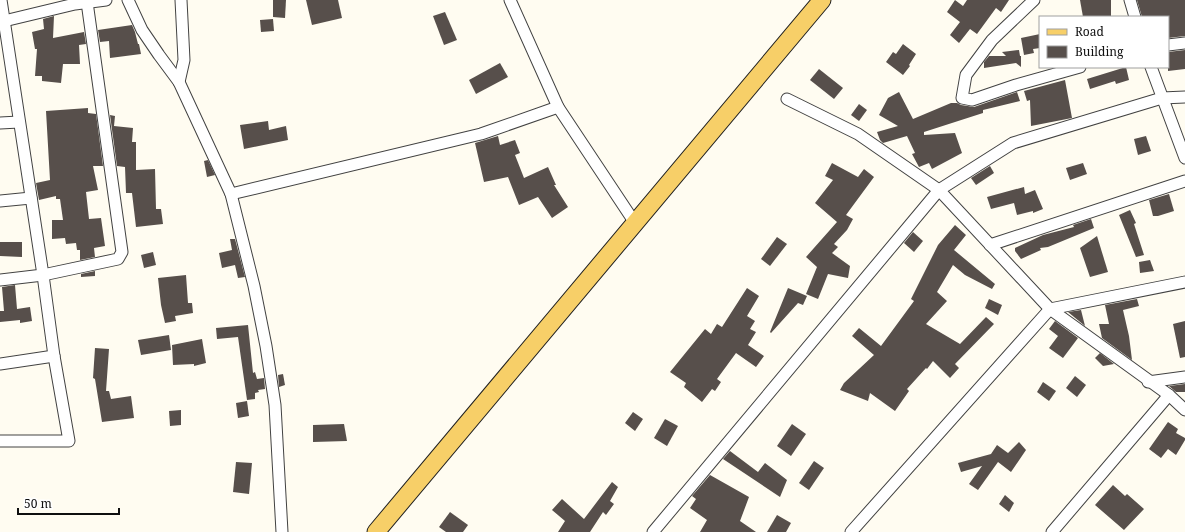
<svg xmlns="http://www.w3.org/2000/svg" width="1185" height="532" viewBox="0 0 1185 532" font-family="'Noto Serif',serif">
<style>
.building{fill:#574f4b}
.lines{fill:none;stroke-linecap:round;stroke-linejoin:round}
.minor-casing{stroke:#424242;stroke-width:13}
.primary-casing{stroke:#202020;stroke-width:19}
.minor{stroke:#fff;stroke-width:11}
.primary{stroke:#f7cf68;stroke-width:17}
</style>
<rect width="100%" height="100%" fill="#fffcf1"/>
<g class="building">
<path d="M273,0H286L285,18L273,17Z"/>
<path d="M306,0H338L342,18L312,25Z"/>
<path d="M955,0L963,6L967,0H1009L1001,12L996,8L977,34L970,29L959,43L950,35L960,22L947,12Z"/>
<path d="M1080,0H1111V17H1083Z"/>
<path d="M1137,0H1185V36L1168,38L1169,17H1142Z"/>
<path d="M445,12L457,40L444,45L433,16Z"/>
<path d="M54,16L53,38L84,32L86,44L79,45L80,64H63L61,83L42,81V76H35L37,49H35L32,32L44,29L43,19Z"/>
<path d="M273,19L274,31L261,32L260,20Z"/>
<path d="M132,25L135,32L138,44H139L141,54L110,58L109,41L100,42L98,30Z"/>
<path d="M1040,34V48L1033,49L1034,53L1024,55L1021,38Z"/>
<path d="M903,44L916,54L909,65L910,66L903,75L886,62L893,52L896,54Z"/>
<path d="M1019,50L1020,56H1021V67L1016,63L984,68V62L989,56H1006L1002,52Z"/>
<path d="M1185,50V69L1168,71V52Z"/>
<path d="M500,63L508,77L476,94L469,80Z"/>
<path d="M1126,67L1129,80L1116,84L1115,81L1090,89L1087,79Z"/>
<path d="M819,69L843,88L834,99L810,80Z"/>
<path d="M1065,80L1072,118L1031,126L1030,100L1027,101L1024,91Z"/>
<path d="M899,92L913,119L951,103H957L961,105L974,107L1017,92L1020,101L983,110V113L924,132V135L955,133L962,153L932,169L929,163L919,167L912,154L915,153L907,136L883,143L880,140L877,132L898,126L879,115L888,98Z"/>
<path d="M859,104L867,110L859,121L851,115Z"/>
<path d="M88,108V113L96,114L103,166H93L98,190L86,192L89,219L101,218L105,246L94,248L95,257L80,260V250H77L76,243L66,244L65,238L52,239V220H63L60,199H56V196L39,200L36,183L50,180L46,111Z"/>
<path d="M110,115L115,116L114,126L133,128L132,142H136V170L155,169L156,209H161L163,224L136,227L132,193H126L125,167L117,166Z"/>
<path d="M268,121L269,130L286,126L288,140L244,149L240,125Z"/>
<path d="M498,136L500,145L515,140L520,153L515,155L524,178L548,167L556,185H554L568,207L552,218L538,197L519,205L508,177L484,182L475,143Z"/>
<path d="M1146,136L1151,151L1138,155L1134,139Z"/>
<path d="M208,160L215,175L207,177L204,161Z"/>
<path d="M832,163L858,177L864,169L874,177L846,215L853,219L847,230L834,244L838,247L832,253L850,266L848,278L828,274L818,299L806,294L817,267L806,257L837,222L815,203L833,180L825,176Z"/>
<path d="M1083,163L1087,174L1070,180L1066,168Z"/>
<path d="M990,166L994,173L976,185L971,178Z"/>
<path d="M1024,187L1025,194L1035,190L1043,209L1033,213V211L1017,215L1014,203L991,209L987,197Z"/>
<path d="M1169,194L1174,211L1158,216H1153L1149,200Z"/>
<path d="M1130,210L1136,223L1134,224L1144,255L1136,257L1119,215Z"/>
<path d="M1091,219L1094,228L1048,247L1040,248L1041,250L1021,259L1015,251V248L1043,235L1074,227L1073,225Z"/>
<path d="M955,225L966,235L954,250L995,284L992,289L965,275L953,265L937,292L947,301L926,324L960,344L986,317L994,324L955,364L959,368L950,378L933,361L927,369L926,368L907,389L909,391L895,411L870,393L868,401L840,390L844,383L874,355L852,336L859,328L881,346L914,301L911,299L938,245Z"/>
<path d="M913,232L923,241L914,252L904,243Z"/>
<path d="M1097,236L1108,272L1090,277L1080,248Z"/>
<path d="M777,237L787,244L770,266L761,259Z"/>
<path d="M230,239H235L245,277L238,278L235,265L222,268L219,253L232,250Z"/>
<path d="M0,242H22V257L0,256Z"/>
<path d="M153,252L156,265L144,268L141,255Z"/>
<path d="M1150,260L1154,271L1140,273L1139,262Z"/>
<path d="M95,271V276L81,277V274Z"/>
<path d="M186,275L188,303H192L193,313L175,316L176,321L165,323L161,305L158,278Z"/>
<path d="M15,285L17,309L30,307L32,321L20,323V320L0,322V311H4L2,287Z"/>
<path d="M747,288L759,296L747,316L755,321L750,329L756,332L748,345L764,356L756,367L736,353L717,379L721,382L715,391L712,389L702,402L684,387L686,383L670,372L705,329L711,334L717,324L722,327Z"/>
<path d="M788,288L807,296L803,305L798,303L771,333L770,332Z"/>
<path d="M989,299L1002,305L998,315L985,308Z"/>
<path d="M1137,299L1139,306L1123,310L1129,336L1132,360L1102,338L1099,324H1109L1105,305Z"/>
<path d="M1081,310L1085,326L1068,312Z"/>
<path d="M1055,321L1078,338L1063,358L1049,348L1058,336L1049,329Z"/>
<path d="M1185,321V357L1180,358L1173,324Z"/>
<path d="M248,325L253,373L255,372L257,379L264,378L265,389L258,390L259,392L255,393V399L247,400L238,337L217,339L216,328Z"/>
<path d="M169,335L171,350L141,355L138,340Z"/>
<path d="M202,339L206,363L194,366V364L173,365L172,345Z"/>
<path d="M95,348L109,349L106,391H109L111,399L131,396L134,418L102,422L95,379L93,378Z"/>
<path d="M1100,353L1114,364L1103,366L1095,358Z"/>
<path d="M283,374L285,385L279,387L278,375Z"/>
<path d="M1075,376L1086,385L1077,397L1066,388Z"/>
<path d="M1043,382L1056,391L1049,401L1037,392Z"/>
<path d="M1185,384V392H1176L1169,386Z"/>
<path d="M247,401L249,416L238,418L236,403Z"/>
<path d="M181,410V425L170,426L169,411Z"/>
<path d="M633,412L643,419L635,431L625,423Z"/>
<path d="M665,419L678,426L667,446L654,438Z"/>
<path d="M1168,422L1178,429L1176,433L1185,438V440L1176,455L1168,449L1161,458L1149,449Z"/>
<path d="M344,424L347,441L313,442V425Z"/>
<path d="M792,424L806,434L791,456L777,446Z"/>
<path d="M1019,442L1026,450L1011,472L998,462L978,490L969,484L982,466L961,472L958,463L991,454L997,445L1008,453Z"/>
<path d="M730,451L758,472L765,463L787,480L780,497L723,459Z"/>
<path d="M814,461L824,468L809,490L799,483Z"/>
<path d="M236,462L252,463L249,494L233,492Z"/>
<path d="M710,475L749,497L740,521L756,532H700L707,520L690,508L696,499L692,496Z"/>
<path d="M612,482L618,487L610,501L614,504L606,515L603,512L590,532H558L565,521L552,510L562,499L584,519Z"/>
<path d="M1113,485L1125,496L1127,494L1144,509L1124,530L1095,505Z"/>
<path d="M1005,495L1014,503L1009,512L999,504Z"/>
<path d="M450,512L468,525L463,532H446L439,527Z"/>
<path d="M777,515L791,523L786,532H767Z"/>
</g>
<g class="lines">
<defs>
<g id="minor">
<path d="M128,0L142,30L159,55L179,82L231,194L254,286L266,346L275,405L282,532"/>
<path d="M510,0L558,107L635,223"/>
<path d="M1034,0L992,40L966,75L962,98L972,100L1016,85L1080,67"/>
<path d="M1130,0L1135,17"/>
<path d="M4,21L75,4L106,0"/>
<path d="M1168,45L1185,43"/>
<path d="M1151,67L1185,158"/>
<path d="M179,82L184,60L181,0"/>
<path d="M787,99L858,134L939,190L1050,309L1169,395L1185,410"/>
<path d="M0,123L19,122"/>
<path d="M231,194L481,134L558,107"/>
<path d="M0,201L31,198"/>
<path d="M990,245L1185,181"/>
<path d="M0,280L43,275L118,259L122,252L87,2"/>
<path d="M0,364L54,356"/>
<path d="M1148,382L1185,377"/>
<path d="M0,441H69L54,356L43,275L1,0"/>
<path d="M653,532L939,190L1013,143L1162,98L1185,97"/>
<path d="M851,532L1050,309L1185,282"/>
<path d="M1052,532L1169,395"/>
</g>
<path id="primary" d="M376,532L822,0"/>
</defs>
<use href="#minor" class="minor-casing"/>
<use href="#primary" class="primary-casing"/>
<use href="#minor" class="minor"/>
<use href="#primary" class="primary"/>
</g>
<rect x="1039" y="16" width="130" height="52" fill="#ffffff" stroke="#9f9f9f"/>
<rect x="1047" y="29" width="20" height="6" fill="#f7cf68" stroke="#9f9f9f"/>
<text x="1075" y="36" font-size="12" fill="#0f0f0f">Road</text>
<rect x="1047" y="46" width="20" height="12" fill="#574f4b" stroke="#9f9f9f"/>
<text x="1075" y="56" font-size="12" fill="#0f0f0f">Building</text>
<path d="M18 508v6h101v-6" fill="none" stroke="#0f0f0f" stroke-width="2"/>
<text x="24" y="508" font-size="12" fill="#0f0f0f" stroke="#ffffff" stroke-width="3" paint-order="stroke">50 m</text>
</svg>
